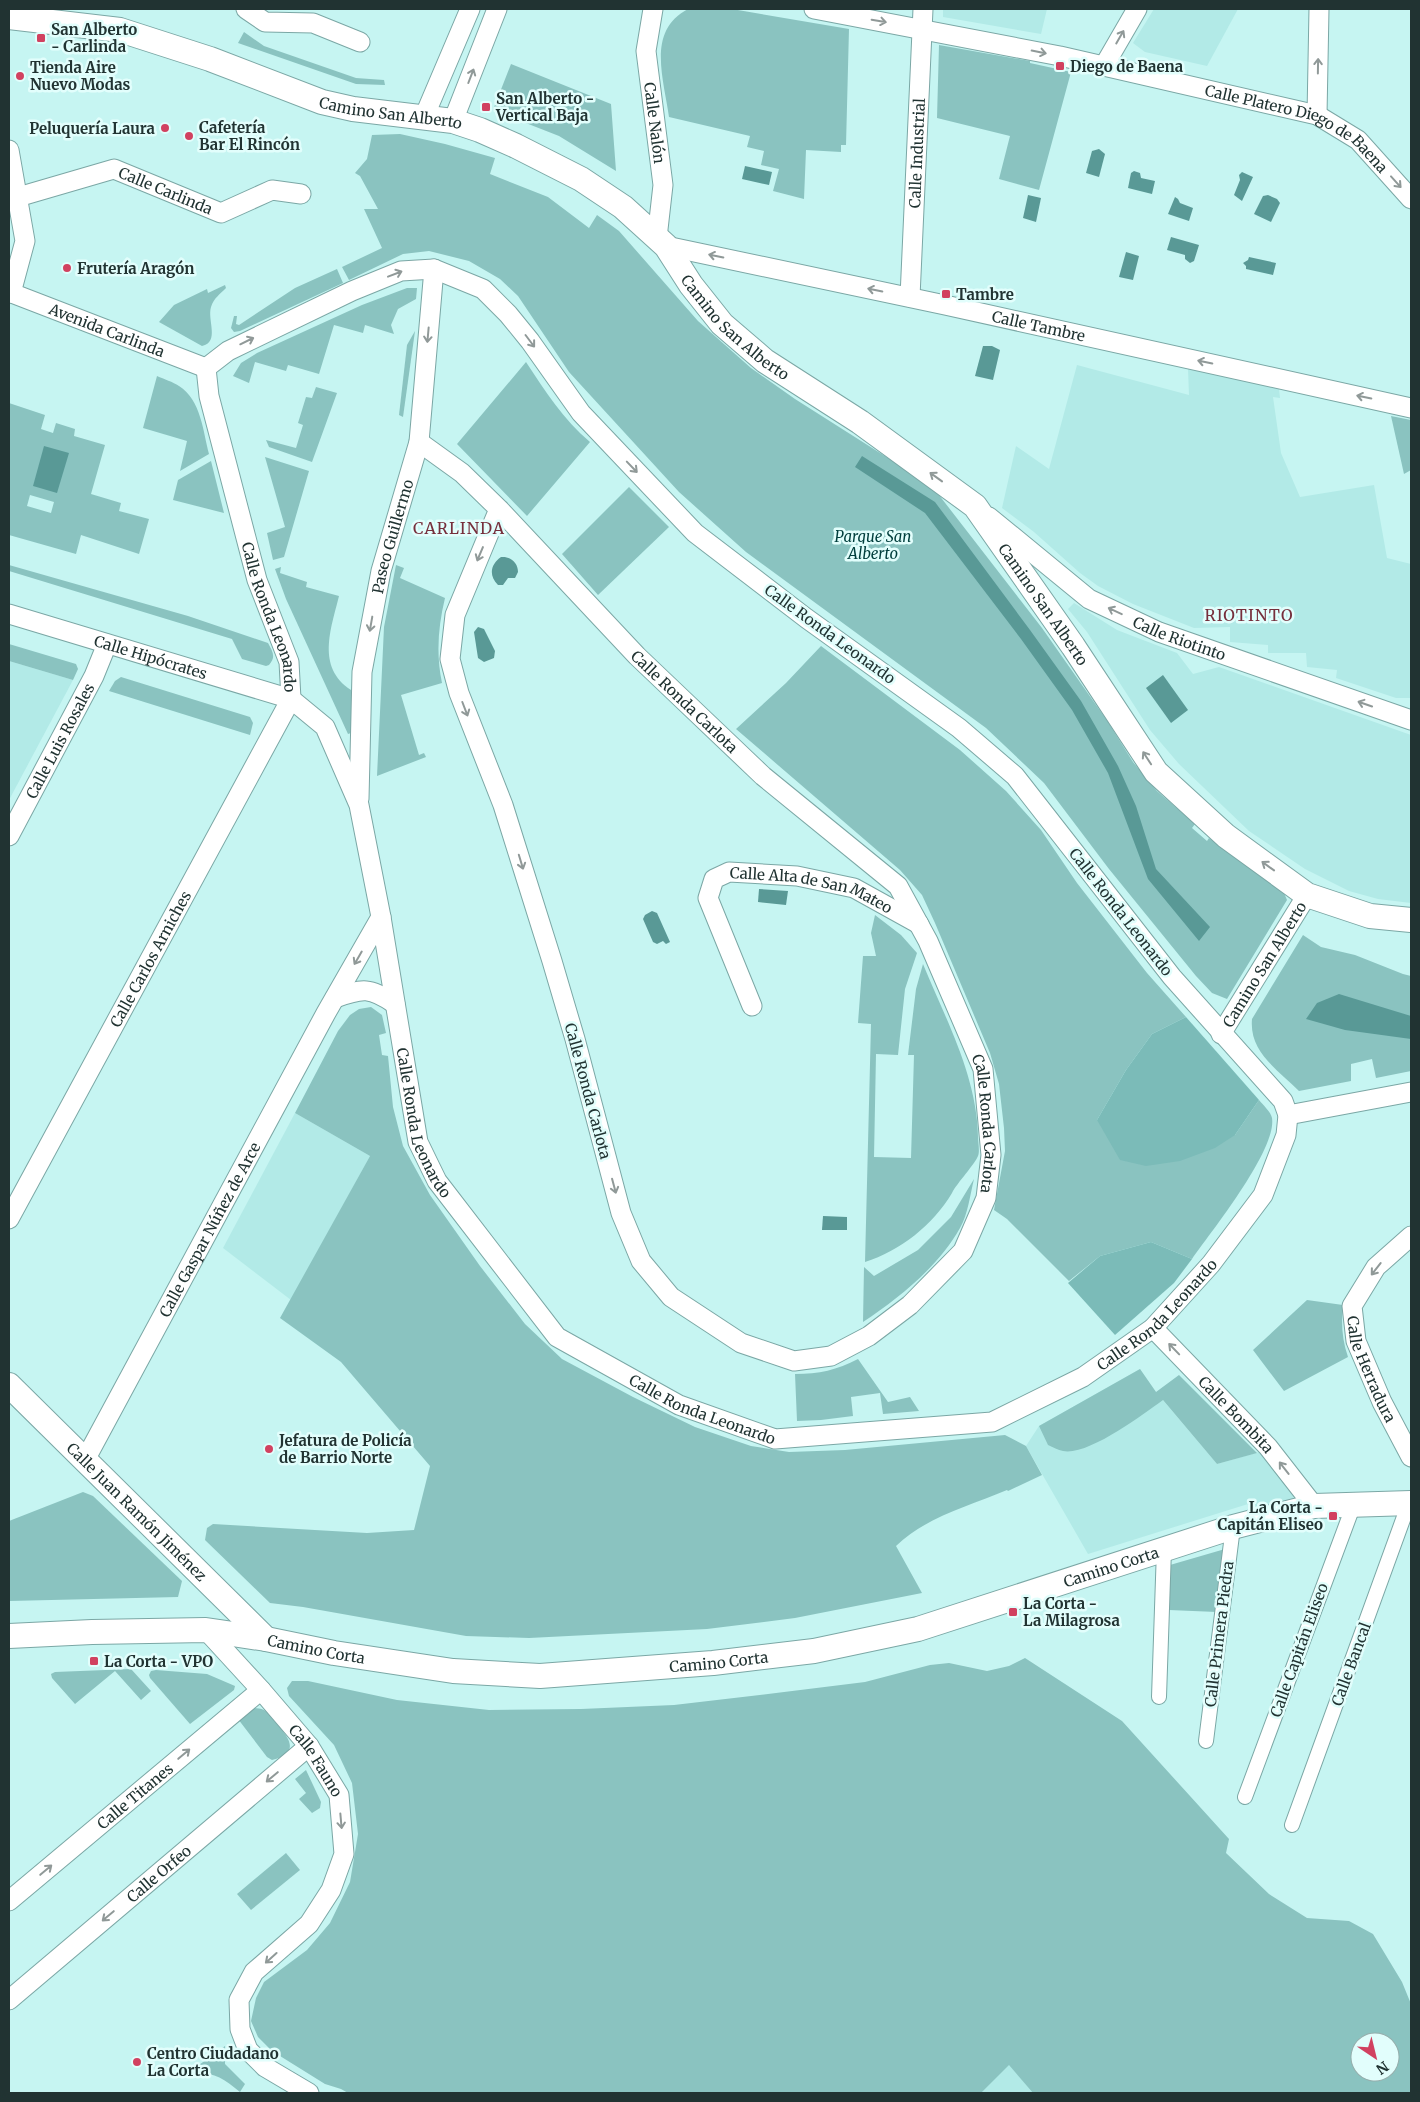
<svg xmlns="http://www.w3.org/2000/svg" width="1420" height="2102" viewBox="0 0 1420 2102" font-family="Merriweather,serif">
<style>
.built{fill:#b2eae7}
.green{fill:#8ac3c0;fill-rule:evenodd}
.forest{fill:#7bbbb8}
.water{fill:#599996}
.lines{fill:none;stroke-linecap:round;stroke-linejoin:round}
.pedestrian-casing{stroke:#7ba7a5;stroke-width:16}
.minor-casing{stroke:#7ba7a5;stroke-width:21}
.tertiary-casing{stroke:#7ba7a5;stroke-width:26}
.pedestrian{stroke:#fff;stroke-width:14}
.minor{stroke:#fff;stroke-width:19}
.tertiary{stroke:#fff;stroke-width:24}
.oneway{stroke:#909998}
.poi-dot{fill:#d14160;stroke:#e2fefc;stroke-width:2}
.labels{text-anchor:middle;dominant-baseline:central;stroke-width:5;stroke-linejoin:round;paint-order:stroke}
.poi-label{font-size:15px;font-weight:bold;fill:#213332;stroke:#e2fefc;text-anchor:start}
.street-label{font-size:15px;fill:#213332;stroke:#e2fefc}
.park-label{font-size:15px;font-style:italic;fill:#003e3c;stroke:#e2fefc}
.neighbourhood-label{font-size:16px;letter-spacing:1px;fill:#762f3c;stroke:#e2fefc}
</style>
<rect width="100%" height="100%" fill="#c6f5f2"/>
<g class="built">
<path d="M943,9H1047L1041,34L943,17Z"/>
<path d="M1154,9H1238L1207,66L1145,52L1133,43Z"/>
<path d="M1077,365L1189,395L1188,369L1279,389L1280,398L1273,397L1281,453L1300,497L1374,485L1387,558L1411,564V698H1396L1336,678L1337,670L1307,667L1306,653H1268V645L1230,642V627L1194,628L1133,604L1098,586L1080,573L1034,532L1002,508L1016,446L1049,469Z"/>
<path d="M1074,603L1117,630L1177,653L1193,674L1219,667L1411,735V903L1378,899L1349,891L1305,869L1249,831L1179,764L1150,730L1087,632L1068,609Z"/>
<path d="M9,661L73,680L9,800Z"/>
<path d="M295,1113L370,1156L291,1300L223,1248Z"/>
<path d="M1140,1369L1156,1392L1217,1464L1263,1451L1295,1493L1293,1499L1254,1510L1248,1504L1088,1554L1026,1446L1039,1426Z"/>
<path d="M1009,2064L1033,2093H981Z"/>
</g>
<g class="green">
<path d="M688,9H732L849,29L846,145H841V152L806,150L804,199L773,191L779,169L761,165L764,151L747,147L750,136L669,117C664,79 646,31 688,9Z"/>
<path d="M244,32L264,46L356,78L384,80L385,85L356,84L238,43Z"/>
<path d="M939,45L1030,61V63L1071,72L1039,190L999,179L1010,136L937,118Z"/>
<path d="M511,64L611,104L616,171L559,136L493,110Z"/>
<path d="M400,134L445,144L495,158L490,174L548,197L589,228L597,215L619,231L698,321L751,368L795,399L932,486L1042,628L1108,722L1133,762L1157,791L1195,824L1192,828L1207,841L1209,838L1284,893L1287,900L1227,999L1212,993L1196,976L1109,869L1044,783L986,728L746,552L679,492L569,372L518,296L500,279L469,261L429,251L403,254L349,280L342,267L382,248L364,209H378L360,176L355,173L367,159L372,135Z"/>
<path d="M337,269L343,283L240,331L234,332L231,328L234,316H237L236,324L239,325L295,288Z"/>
<path d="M225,285L226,288C220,294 214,298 211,307C207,320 220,342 202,346L159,322L174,305L207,289L208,293Z"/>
<path d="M407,288H417L416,299L398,309L391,325L394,334L365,325L363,333L334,325L319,374L288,365L286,371L255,362L249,383L233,376L241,363L257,353L362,305Z"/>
<path d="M415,331L403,417L399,415L407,345Z"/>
<path d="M526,362C545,391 563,419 590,442L527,516L457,444Z"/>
<path d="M157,376C164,379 173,382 179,386C201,400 203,431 209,454L180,471L187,441L143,428Z"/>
<path d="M316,387L337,393L312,462L269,447L266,440L296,448L303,425L298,423L306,397L312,398Z"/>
<path d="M9,403L45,415L41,429L53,433L56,423L75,429L74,436L105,445L91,494L121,503L119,511L149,519L139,554L81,535L76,554L9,535ZM30,495L54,502L51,513L27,506Z"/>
<path d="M1391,416L1411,420V470L1404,474Z"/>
<path d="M265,457L309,471L284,557L273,560L267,533L285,527Z"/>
<path d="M211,461L224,513L173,500L178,480Z"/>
<path d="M629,487L669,527L598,595L562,554Z"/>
<path d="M9,565L188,616L268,643C273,652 276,657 269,665L266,666L242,659L232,639L9,571Z"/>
<path d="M396,565L404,568L400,578L445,598C438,627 436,654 442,683L401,695L419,755L424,753L426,757L377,776L384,627Z"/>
<path d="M281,567L280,573L307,582L306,587L339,596C331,629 316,667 351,690V733L348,734L286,599L275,569Z"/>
<path d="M9,644L76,664L78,669L73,680L9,661Z"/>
<path d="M821,646L960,750L1006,791L1041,830L1077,883L1147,973L1186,1017L1152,1034L1126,1070L1097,1120L1235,1135L1259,1100C1263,1105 1271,1112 1272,1118C1277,1150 1211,1232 1192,1259L1151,1242L1100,1256L1069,1281L1007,1219L994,1210L1005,1151L1004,1128L999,1084L990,1053L935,923L922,895L900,870L736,729L786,683Z"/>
<path d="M121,677L250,717L253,723L250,735L109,691L115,681Z"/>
<path d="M875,915L901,935L917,953L905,989L898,1055L876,1054L874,1157L911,1158L914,1055H908L916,989L923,964C946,1020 977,1076 978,1137C978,1142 980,1151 978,1156C975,1164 957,1183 952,1193C933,1225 900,1251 865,1262L871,1024L858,1023L863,956H876L871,933Z"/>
<path d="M1303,935L1321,947L1355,955L1403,974L1411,976V1071L1376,1078L1372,1059L1351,1064V1081L1299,1091C1277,1069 1249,1052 1252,1019Z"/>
<path d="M371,1007L382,1015L386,1033L379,1035L382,1055L388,1056L393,1107L403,1146L430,1195L480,1266L525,1324L562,1359L633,1397L695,1427L751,1446L789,1452L845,1450L1005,1435L1026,1446L1042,1475L1008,1491L1007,1490C969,1506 926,1517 896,1546L922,1593L795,1618L707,1629L529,1638L466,1636L303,1607L270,1603L205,1540L207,1528L213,1524L367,1533L414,1530L430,1466L341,1362L280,1318L370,1156L295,1113L338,1031L350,1015L359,1009Z"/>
<path d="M974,1179C970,1195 968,1214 960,1228C938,1267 899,1298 863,1322L864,1267L874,1276L918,1250L951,1217Z"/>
<path d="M1307,1300L1343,1305C1341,1323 1342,1340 1348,1357L1284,1391L1253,1350Z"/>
<path d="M858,1359L888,1402L910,1397L919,1411L883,1414L880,1393L851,1397L853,1416L821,1420L797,1421L795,1374C819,1374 837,1370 858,1359Z"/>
<path d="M1140,1369L1156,1392L1179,1375L1257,1453L1217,1464L1163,1400C1142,1415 1088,1456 1063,1451C1058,1450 1053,1447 1048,1445L1039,1426Z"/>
<path d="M83,1492L93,1496L182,1581L178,1597L9,1601V1521Z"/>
<path d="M1225,1549L1217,1612L1169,1610L1170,1565Z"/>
<path d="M1025,1658L1122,1721L1229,1839L1226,1853L1269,1894L1307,1918L1349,1921L1373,1934L1402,1982L1411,2004V2093H1033L1009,2065L981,2093H348L341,2089L325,2084L272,2051L258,2037L251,2021L256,1998L264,1982L307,1950L330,1923L350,1882L358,1834L352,1783L334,1745L289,1696L287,1688L292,1681H308L397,1700L489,1710L581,1709L674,1705L776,1693L865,1682L930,1665L949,1663L987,1671L1009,1666ZM1360,2042H1390V2072H1360Z"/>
<path d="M131,1669L151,1691L141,1700L115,1671L75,1704L52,1678L51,1674L55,1672Z"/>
<path d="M156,1670L207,1674L235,1686L234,1690L190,1724L150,1678L149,1675L151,1671Z"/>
<path d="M248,1708C253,1708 259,1708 264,1710C269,1713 273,1720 277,1724C291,1740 299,1753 272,1760L267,1757L238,1719Z"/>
<path d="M306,1770L321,1802L320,1808L312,1813L299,1799L306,1793L295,1779Z"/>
<path d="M286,1853L300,1870L251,1910L237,1894Z"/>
<path d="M225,2046V2064L245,2084L240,2092C222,2077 213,2071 188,2073Z"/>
</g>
<g class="forest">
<path d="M1186,1017L1259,1100L1235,1135L1215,1148L1180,1161L1146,1166L1120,1160L1097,1120L1126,1070L1152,1034Z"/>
<path d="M1151,1242L1192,1259L1174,1283L1115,1335L1068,1283L1100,1256Z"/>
</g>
<g class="water">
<path d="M1099,149L1105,154L1099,177L1086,173L1092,151Z"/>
<path d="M745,166L772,172L769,185L742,179Z"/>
<path d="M1134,171L1140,173L1141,178L1155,181L1152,194L1128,188L1131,173Z"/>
<path d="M1242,172L1253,177L1242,201L1234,195L1240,180L1239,175Z"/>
<path d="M1028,195L1041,198L1036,222L1023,218Z"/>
<path d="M1268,195L1277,199L1280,203L1271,222L1254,214L1263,196Z"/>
<path d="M1175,197L1178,199L1180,203L1193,208L1189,221L1168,214Z"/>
<path d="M1171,237L1199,245L1194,261L1190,263L1185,259V255L1167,250Z"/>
<path d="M1126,252L1139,256L1133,280L1119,277Z"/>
<path d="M1249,257L1276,263L1273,275L1246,269V266L1243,263L1248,260Z"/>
<path d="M983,346H992L1000,350L993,380L975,376Z"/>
<path d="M44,446L69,453L57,493L33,486Z"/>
<path d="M862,456L935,502L1030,630L1081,701L1118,766L1136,806L1156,869L1210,927L1199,941L1148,879L1108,773L1072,710L1021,639L925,513L855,467Z"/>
<path d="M501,557C511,556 518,563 518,572L515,578H508L503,585H498C488,575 491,564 501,557Z"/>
<path d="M478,627L484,629L495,651L494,658L484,662L478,658L474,632Z"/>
<path d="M1163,675L1188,710L1171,723L1146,688Z"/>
<path d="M759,889L788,891L786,905L758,902Z"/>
<path d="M652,911L657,913L670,942L666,944L663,941L657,944L653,942L643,919L645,915Z"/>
<path d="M1339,994L1411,1016V1039L1345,1030L1306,1019L1317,1003Z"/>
<path d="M823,1216L847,1217V1230H822Z"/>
</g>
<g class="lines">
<defs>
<g id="pedestrian">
<path d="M1159,1697L1164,1549"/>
<path d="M1206,1741L1233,1527"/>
<path d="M1245,1797L1354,1504"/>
<path d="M1292,1825L1409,1503"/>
</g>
<g id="minor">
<path d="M246,9L265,22L313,23L360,42"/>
<path id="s1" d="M653,9L646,51L663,185L657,238"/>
<path id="s2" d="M814,9L1060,56L1317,115L1358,140L1411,199"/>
<path d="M1104,66L1137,9"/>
<path d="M1317,115L1319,9"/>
<path d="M424,117L470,9"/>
<path d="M453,121L497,9"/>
<path d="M9,150L25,241L11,293"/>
<path id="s3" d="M18,197L114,169L221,213L272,190L301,194"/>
<path id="s4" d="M666,246L945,305L1411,408"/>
<path id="s5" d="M9,292L206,368"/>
<path id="s6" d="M910,297L923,9"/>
<path id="s7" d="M206,368L209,396L257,580L289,662L291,699"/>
<path id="s8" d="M419,442L462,473L499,509L637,656L763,776L898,886L928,941L983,1069L991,1155L986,1198L963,1251L910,1305L869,1336L831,1356L794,1361L741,1343L671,1297L641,1261L621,1213L575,1039L552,961L503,805L459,693L450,659L455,615L499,509"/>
<path id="s9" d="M989,517L1089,599L1159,632L1411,720"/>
<path id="s10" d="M9,614L291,699L325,727L359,805L381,917L418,1142L437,1181L557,1337L679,1405L775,1439L992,1422L1083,1377L1153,1328L1211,1264L1263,1195L1286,1135L1288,1115L1283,1101L1172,977L1015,776L959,728L806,618L695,533L581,413L530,341L508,314L483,289L434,269L401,271L352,291L228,351L206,368"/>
<path id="s11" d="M359,799L362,672L381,571L419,442L434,269"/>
<path id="s12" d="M9,836L94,676L107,644"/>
<path d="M335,998C363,988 370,987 395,1004"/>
<path id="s13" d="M752,1006L708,898L714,879L729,872L797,876L854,888L919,924"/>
<path id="s14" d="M1221,1034L1307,895"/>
<path d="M1288,1115L1411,1092"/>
<path id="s15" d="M9,1219L291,699"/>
<path id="s16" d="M1411,1236L1376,1267L1352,1306L1356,1341L1382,1402L1411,1457"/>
<path id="s17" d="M1153,1328L1268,1447L1314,1506"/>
<path id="s18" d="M85,1460L326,1013L381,917"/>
<path id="s19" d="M206,1630L261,1690L309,1746L339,1795L344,1854L331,1890L309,1924L254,1972L239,2000L240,2029L248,2050L265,2067L309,2093"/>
<path id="s20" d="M9,1901L261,1690"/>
<path id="s21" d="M9,2000L309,1746"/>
</g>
<g id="tertiary">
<path id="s22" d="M9,17L120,30L210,59L322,102L353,109L453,121L480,130L516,146L581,179L623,207L666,246L691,285L722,324L765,361L860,422L975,506L1073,646L1156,772L1226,836L1307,895L1370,916L1411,920"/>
<path id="s23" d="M9,1385L266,1639"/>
<path id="s24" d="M9,1636L92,1632L206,1630L266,1639L334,1653L453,1671L540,1676L713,1663L814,1651L918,1629L1233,1527L1314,1506L1411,1503"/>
</g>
</defs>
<use href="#pedestrian" class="pedestrian-casing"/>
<use href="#minor" class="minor-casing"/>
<use href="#tertiary" class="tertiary-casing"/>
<use href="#pedestrian" class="pedestrian"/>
<use href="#minor" class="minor"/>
<use href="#tertiary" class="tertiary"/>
</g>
<defs><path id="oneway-shaft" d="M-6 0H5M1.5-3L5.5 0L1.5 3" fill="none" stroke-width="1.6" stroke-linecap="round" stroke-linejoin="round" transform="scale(1.25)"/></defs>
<g class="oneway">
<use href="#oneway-shaft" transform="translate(879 21) rotate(10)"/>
<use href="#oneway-shaft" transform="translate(1120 37) rotate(-60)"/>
<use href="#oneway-shaft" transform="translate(1039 52) rotate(11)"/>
<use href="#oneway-shaft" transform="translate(1318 66) rotate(-89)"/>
<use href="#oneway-shaft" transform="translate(471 76) rotate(-69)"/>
<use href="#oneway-shaft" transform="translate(1396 182) rotate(48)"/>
<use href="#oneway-shaft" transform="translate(716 256) rotate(-168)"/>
<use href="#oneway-shaft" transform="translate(395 274) rotate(-21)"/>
<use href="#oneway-shaft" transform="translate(875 290) rotate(-168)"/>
<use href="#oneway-shaft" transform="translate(428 335) rotate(95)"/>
<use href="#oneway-shaft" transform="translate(247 341) rotate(-26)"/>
<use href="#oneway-shaft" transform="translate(530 341) rotate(53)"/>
<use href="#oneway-shaft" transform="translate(1205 362) rotate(-168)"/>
<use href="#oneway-shaft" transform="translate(1364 397) rotate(-168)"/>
<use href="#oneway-shaft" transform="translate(632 467) rotate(46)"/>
<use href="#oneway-shaft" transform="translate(936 477) rotate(-144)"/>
<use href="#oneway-shaft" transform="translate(480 554) rotate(113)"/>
<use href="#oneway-shaft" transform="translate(1115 611) rotate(-155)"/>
<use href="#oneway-shaft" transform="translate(371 624) rotate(100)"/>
<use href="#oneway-shaft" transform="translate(1365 704) rotate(-161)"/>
<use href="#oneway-shaft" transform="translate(465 709) rotate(69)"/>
<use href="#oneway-shaft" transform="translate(1147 758) rotate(-123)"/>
<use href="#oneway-shaft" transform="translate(521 862) rotate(73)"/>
<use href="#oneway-shaft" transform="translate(1268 866) rotate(-144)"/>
<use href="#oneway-shaft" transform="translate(358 958) rotate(120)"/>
<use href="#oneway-shaft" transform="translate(614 1186) rotate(75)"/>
<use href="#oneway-shaft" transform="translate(1376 1269) rotate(128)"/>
<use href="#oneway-shaft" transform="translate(1174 1349) rotate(-134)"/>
<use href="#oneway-shaft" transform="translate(1284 1468) rotate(-128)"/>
<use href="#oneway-shaft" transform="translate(184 1754) rotate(-40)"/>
<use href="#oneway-shaft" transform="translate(272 1777) rotate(140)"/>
<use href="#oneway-shaft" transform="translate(341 1821) rotate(85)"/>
<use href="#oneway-shaft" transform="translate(46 1870) rotate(-40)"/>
<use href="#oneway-shaft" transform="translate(108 1916) rotate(140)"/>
<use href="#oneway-shaft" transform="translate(271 1958) rotate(138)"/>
</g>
<g class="poi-dot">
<rect x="36" y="33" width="10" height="10" rx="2.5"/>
<rect x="1055" y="61" width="10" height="10" rx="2.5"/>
<circle cx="20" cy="76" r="5"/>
<rect x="481" y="102" width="10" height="10" rx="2.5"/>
<circle cx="165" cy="128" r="5"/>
<circle cx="189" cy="136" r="5"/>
<circle cx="67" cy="268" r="5"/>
<rect x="941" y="289" width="10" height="10" rx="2.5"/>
<circle cx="269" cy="1449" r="5"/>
<rect x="1328" y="1511" width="10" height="10" rx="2.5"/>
<rect x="1008" y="1607" width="10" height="10" rx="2.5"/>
<rect x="89" y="1656" width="10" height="10" rx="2.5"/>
<circle cx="137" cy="2062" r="5"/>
</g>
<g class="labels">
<g class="poi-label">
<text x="51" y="29">San Alberto<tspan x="51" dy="17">- Carlinda</tspan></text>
<text x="1070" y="66">Diego de Baena</text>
<text x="30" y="67">Tienda Aire<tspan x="30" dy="17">Nuevo Modas</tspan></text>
<text x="496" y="98">San Alberto -<tspan x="496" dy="17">Vertical Baja</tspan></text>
<text x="199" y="127">Cafetería<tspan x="199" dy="17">Bar El Rincón</tspan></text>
<text x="155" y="128" text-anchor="end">Peluquería Laura</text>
<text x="77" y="268">Frutería Aragón</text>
<text x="956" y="294">Tambre</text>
<text x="279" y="1440">Jefatura de Policía<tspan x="279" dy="17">de Barrio Norte</tspan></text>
<text x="1323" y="1507" text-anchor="end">La Corta -<tspan x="1323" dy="17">Capitán Eliseo</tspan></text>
<text x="1023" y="1603">La Corta -<tspan x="1023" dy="17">La Milagrosa</tspan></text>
<text x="104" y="1661">La Corta - VPO</text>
<text x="147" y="2053">Centro Ciudadano<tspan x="147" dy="17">La Corta</tspan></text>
</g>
<g class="street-label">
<text stroke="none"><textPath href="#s22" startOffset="396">Camino San Alberto</textPath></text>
<text stroke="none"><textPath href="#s1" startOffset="115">Calle Nalón</textPath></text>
<text stroke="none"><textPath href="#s2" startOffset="501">Calle Platero Diego de Baena</textPath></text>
<text stroke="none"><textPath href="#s6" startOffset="144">Calle Industrial</textPath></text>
<text stroke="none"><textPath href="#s3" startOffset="156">Calle Carlinda</textPath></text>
<text stroke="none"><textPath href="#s22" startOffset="816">Camino San Alberto</textPath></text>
<text stroke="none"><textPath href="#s4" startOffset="381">Calle Tambre</textPath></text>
<text stroke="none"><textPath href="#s5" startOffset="105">Avenida Carlinda</textPath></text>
<text stroke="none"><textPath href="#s11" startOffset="266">Paseo Guillermo</textPath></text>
<text stroke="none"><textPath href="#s22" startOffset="1236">Camino San Alberto</textPath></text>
<text stroke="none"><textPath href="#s7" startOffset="258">Calle Ronda Leonardo</textPath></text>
<text transform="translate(830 634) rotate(36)">Calle Ronda Leonardo</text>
<text stroke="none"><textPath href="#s9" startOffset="228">Calle Riotinto</textPath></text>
<text stroke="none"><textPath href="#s10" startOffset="148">Calle Hipócrates</textPath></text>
<text stroke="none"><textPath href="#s8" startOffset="372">Calle Ronda Carlota</textPath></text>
<text stroke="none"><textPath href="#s12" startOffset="108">Calle Luis Rosales</textPath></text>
<text stroke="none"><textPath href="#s13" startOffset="238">Calle Alta de San Mateo</textPath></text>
<text transform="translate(1121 912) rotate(52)">Calle Ronda Leonardo</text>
<text stroke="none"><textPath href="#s15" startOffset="296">Calle Carlos Arniches</textPath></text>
<text stroke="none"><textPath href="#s14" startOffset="82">Camino San Alberto</textPath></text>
<text transform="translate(588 1091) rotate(75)">Calle Ronda Carlota</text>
<text stroke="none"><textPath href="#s10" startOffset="749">Calle Ronda Leonardo</textPath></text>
<text stroke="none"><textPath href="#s8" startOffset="911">Calle Ronda Carlota</textPath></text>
<text stroke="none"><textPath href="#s18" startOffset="262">Calle Gaspar Núñez de Arce</textPath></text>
<text stroke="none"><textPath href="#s10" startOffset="1664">Calle Ronda Leonardo</textPath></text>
<text stroke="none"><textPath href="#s16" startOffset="159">Calle Herradura</textPath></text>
<text stroke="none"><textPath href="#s10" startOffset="1169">Calle Ronda Leonardo</textPath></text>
<text stroke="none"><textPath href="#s17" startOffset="120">Calle Bombita</textPath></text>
<text stroke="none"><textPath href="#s23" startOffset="180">Calle Juan Ramón Jiménez</textPath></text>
<text stroke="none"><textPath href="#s24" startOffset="1119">Camino Corta</textPath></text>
<text transform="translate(1219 1634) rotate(-83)">Calle Primera Piedra</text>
<text stroke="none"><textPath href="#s24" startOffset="309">Camino Corta</textPath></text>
<text transform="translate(1299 1650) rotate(-70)">Calle Capitán Eliseo</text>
<text stroke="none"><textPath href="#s24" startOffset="714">Camino Corta</textPath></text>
<text transform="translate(1351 1664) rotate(-70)">Calle Bancal</text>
<text stroke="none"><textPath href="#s19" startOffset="171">Calle Fauno</textPath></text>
<text stroke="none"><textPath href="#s20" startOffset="164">Calle Titanes</textPath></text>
<text stroke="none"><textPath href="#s21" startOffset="196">Calle Orfeo</textPath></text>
</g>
<g class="park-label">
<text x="873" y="536">Parque San<tspan x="873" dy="17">Alberto</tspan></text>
</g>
<g class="neighbourhood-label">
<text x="459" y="528">CARLINDA</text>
<text x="1249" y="615">RIOTINTO</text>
</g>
</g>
<rect width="1420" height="2102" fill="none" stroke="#213332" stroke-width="20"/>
<g transform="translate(1375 2057) rotate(145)"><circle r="24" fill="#e2fefc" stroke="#95adab"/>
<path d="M0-4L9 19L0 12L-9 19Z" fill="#d14160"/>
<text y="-8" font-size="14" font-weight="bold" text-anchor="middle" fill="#213332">N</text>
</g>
</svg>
